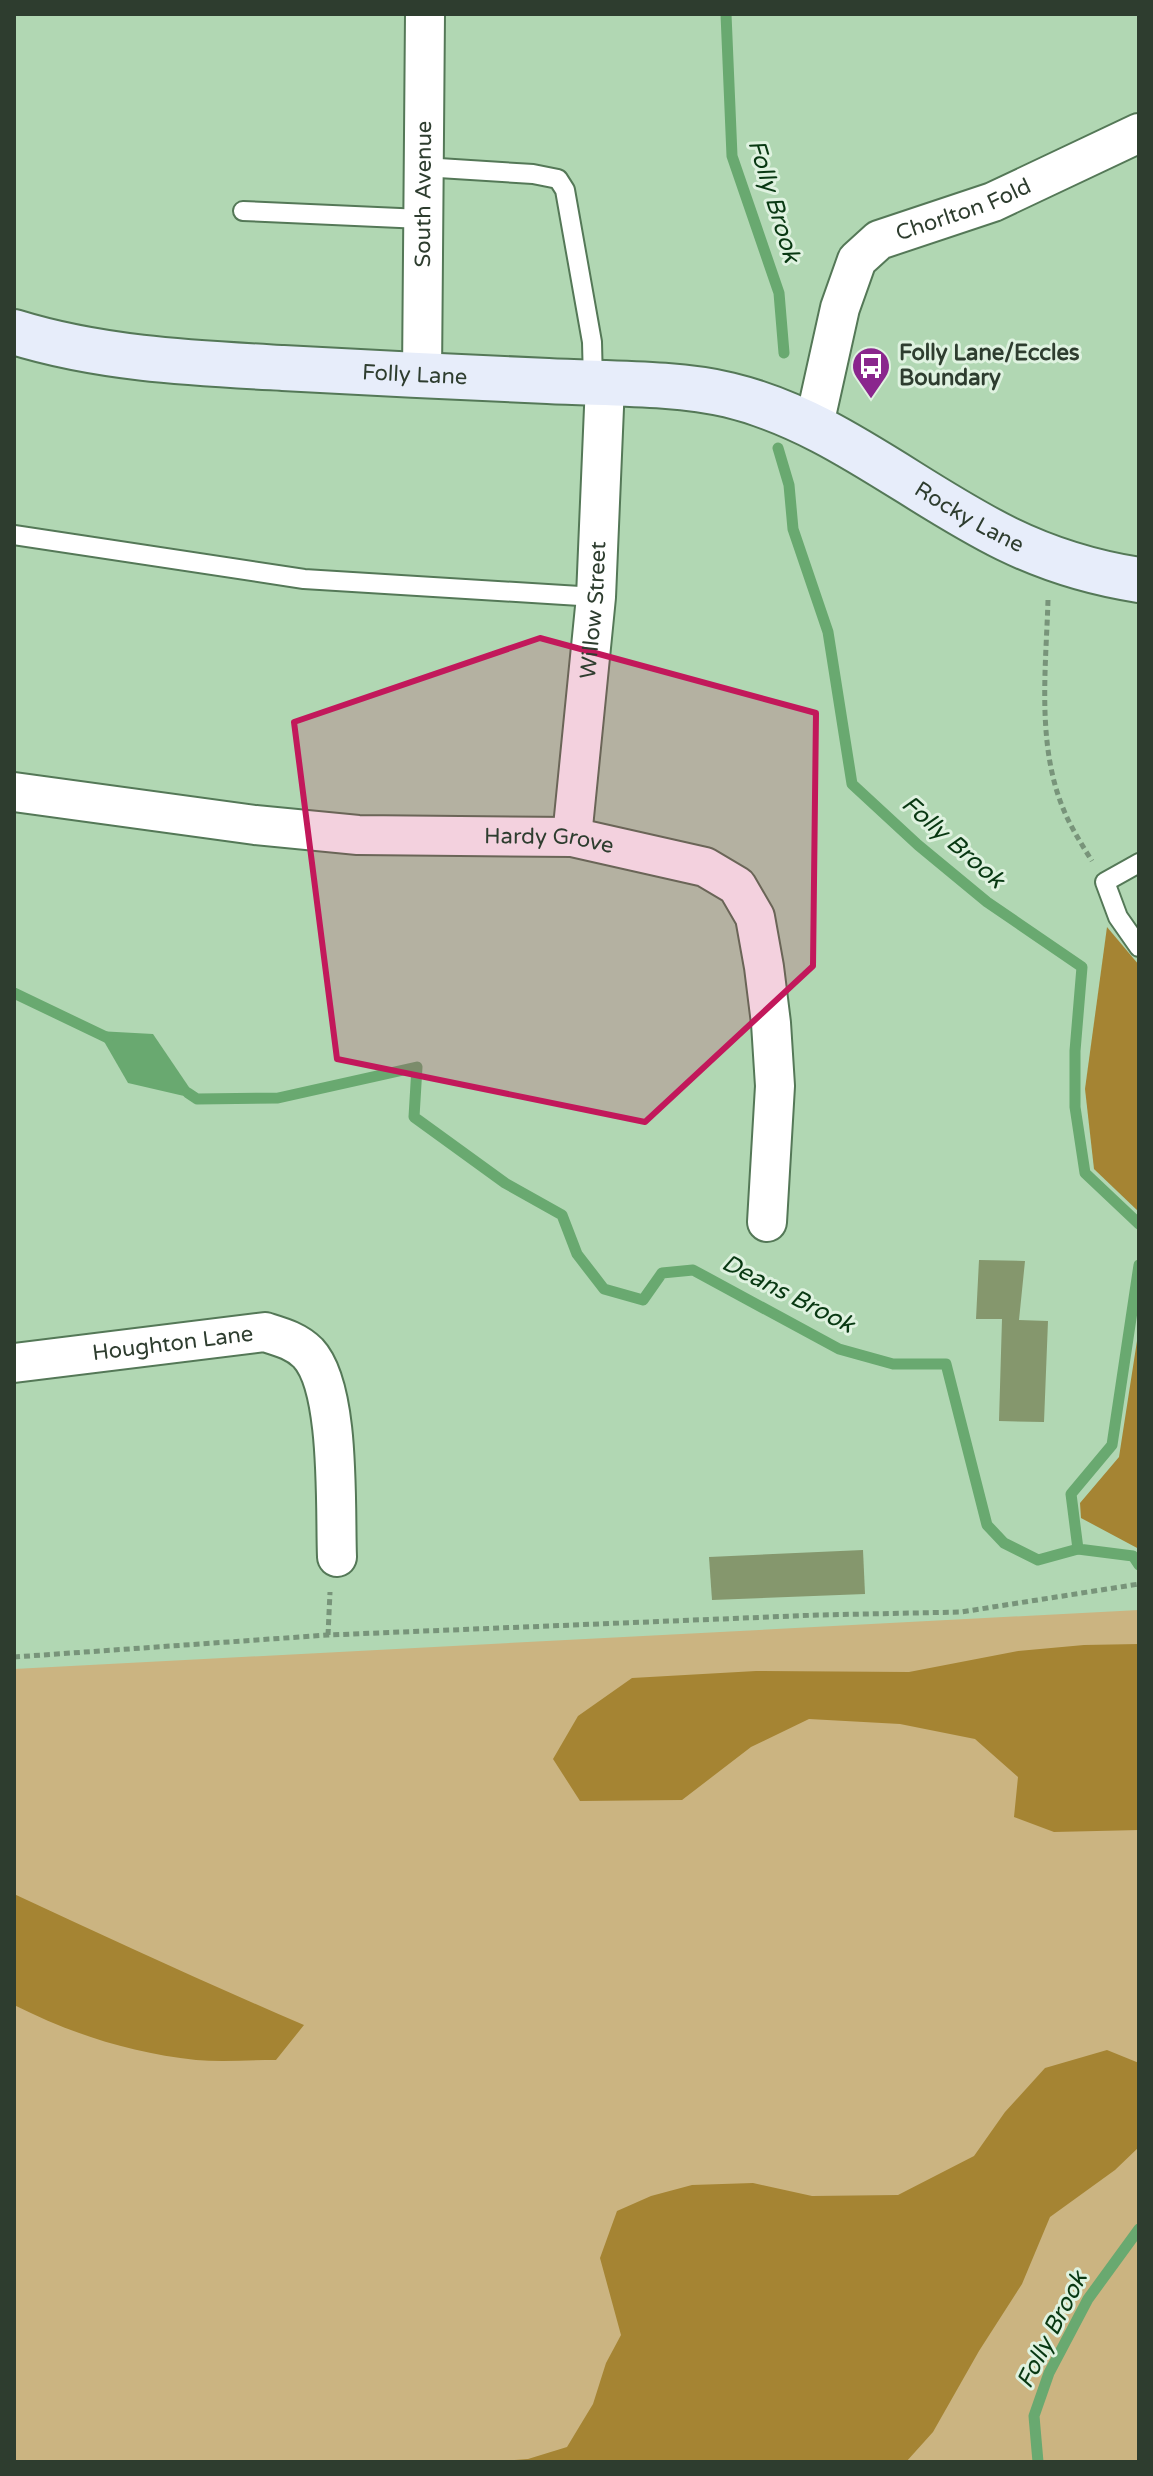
<svg xmlns="http://www.w3.org/2000/svg" width="1153" height="2476" viewBox="0 0 1153 2476" font-family="'Varela Round',sans-serif">
<style>
.green{fill:#cbb481}
.forest{fill:#a58433}
.water{fill:#69a970}
.lines{fill:none;stroke-linecap:round;stroke-linejoin:round}
.stream{stroke:#69a970;stroke-width:11}
.building{fill:#85976d}
.service-casing{stroke:#547857;stroke-width:22}
.minor-casing{stroke:#547857;stroke-width:42}
.secondary-casing{stroke:#547857;stroke-width:48}
.path{stroke:#78947a;stroke-width:5;stroke-dasharray:6 4;stroke-linecap:butt}
.service{stroke:#fff;stroke-width:18}
.minor{stroke:#fff;stroke-width:38}
.secondary{stroke:#e7edfa;stroke-width:44}
.marked{fill:#c2185b;fill-opacity:0.2;stroke:#c2185b;stroke-width:6;stroke-linejoin:round}
.labels{text-anchor:middle;dominant-baseline:central;stroke-width:6;stroke-linejoin:round;paint-order:stroke}
.street-label{font-size:22px;fill:#2e3d2f;stroke:#dff2e0}
.poi-label{font-size:22px;font-weight:bold;fill:#2e3d2f;stroke:#dff2e0;text-anchor:start}
.water-label{font-size:24px;font-style:italic;fill:#083812;stroke:#dff2e0}
</style>
<rect width="100%" height="100%" fill="#b1d7b3"/>
<path class="green" d="M1139,1610V2462H14V1669Z"/>
<g class="forest">
<path d="M1107,927L1139,965V1212L1094,1169L1085,1089Z"/>
<path d="M1139,1328V1549L1081,1518L1080,1503L1119,1457Z"/>
<path d="M1139,1644V1830L1054,1832L1014,1817L1018,1777L975,1739L900,1724L809,1719L751,1747L682,1800L580,1801L553,1759L578,1716L632,1678L756,1671L909,1672L1018,1651L1084,1645Z"/>
<path d="M14,1894C110,1939 206,1983 304,2025L276,2060C250,2060 222,2062 196,2060C131,2053 72,2034 14,2005Z"/>
<path d="M1107,2050L1139,2063V2147L1115,2170L1050,2217L1022,2284L979,2351L933,2432L906,2462H490L528,2459L567,2447L593,2404L606,2363L621,2335L600,2258L617,2211L651,2196L692,2185L753,2183L812,2196L898,2195L974,2156L1005,2112L1045,2068Z"/>
</g>
<path class="water" d="M98,1031L153,1034L197,1099L128,1083Z"/>
<g class="lines">
<g class="stream">
<path d="M726,14L732,156L779,293L784,353"/>
<path d="M778,448L789,485L793,529L828,632L852,784L918,845L987,902L1082,967L1075,1051V1107L1085,1173L1139,1224"/>
<path d="M14,993L108,1038"/>
<path d="M188,1093L197,1099L278,1098L417,1067L414,1117L505,1183L562,1215L577,1254L604,1289L643,1300L662,1273L693,1270L839,1349L893,1364H946L987,1525L1004,1543L1038,1560L1078,1549"/>
<path d="M1139,1265L1112,1445L1071,1494L1078,1549L1133,1556L1139,1565"/>
<path d="M1038,2462L1034,2416L1049,2373L1088,2299L1139,2229"/>
</g>
</g>
<g class="building">
<path d="M979,1260L1025,1261L1019,1320L1048,1321L1044,1422L999,1421L1002,1319H976Z"/>
<path d="M863,1550L865,1594L712,1600L709,1557Z"/>
</g>
<g class="lines">
<defs>
<g id="service">
<path d="M423,167L533,174L558,179L565,190L592,342L593,383"/>
<path d="M243,211L422,219"/>
<path d="M14,535L304,579L596,597"/>
<path d="M1139,863L1105,882L1118,917L1139,947"/>
</g>
<g id="minor">
<path id="s1" d="M422,376L425,14"/>
<path id="s2" d="M814,425L840,308L857,260L879,240L993,202L1139,133"/>
<path id="s3" d="M14,792L255,825L358,835L572,837L705,867L737,886L755,917L764,967L771,1023L775,1086L767,1222"/>
<path id="s4" d="M572,837L596,597L605,384"/>
<path id="s5" d="M14,1363L265,1332C281,1337 296,1341 308,1353C341,1388 335,1508 337,1557"/>
</g>
<g id="secondary">
<path id="s6" d="M14,332C101,359 192,363 283,368C371,373 460,377 548,381C604,384 676,382 729,395C833,420 913,493 1007,539C1048,559 1094,573 1139,580"/>
</g>
</defs>
<use href="#service" class="service-casing"/>
<use href="#minor" class="minor-casing"/>
<use href="#secondary" class="secondary-casing"/>
<g class="path">
<path d="M1048,600C1046,669 1036,747 1065,813C1072,829 1082,845 1092,861"/>
<path d="M328,1635L330,1592"/>
<path d="M14,1657L328,1635L818,1615L961,1612L1139,1584"/>
</g>
<use href="#service" class="service"/>
<use href="#minor" class="minor"/>
<use href="#secondary" class="secondary"/>
</g>
<path class="marked" d="M540,638L816,713L813,966L645,1122L337,1059L294,722Z"/>
<defs>
<symbol id="bus-pin" viewBox="-11 -11 22 30"><path d="M0 17L-7.5 6A9.5 9.5 0 1 1 7.5 6Z" fill="#8a268d" stroke="#dff2e0"/><path d="M-5-6H5V4H4V6H2V4H-2V6H-4V4H-5ZM-3.5-4V0h7V-4ZM-3.5 1.2v1.5H-2V1.2ZM2 1.2v1.5H3.5V1.2Z" fill="#fff"/></symbol>
</defs>
<g fill-rule="evenodd">
<use href="#bus-pin" x="849" y="344" width="44" height="60"/>
</g>
<g class="labels">
<g class="street-label">
<text stroke="none"><textPath href="#s1" startOffset="182">South Avenue</textPath></text>
<text stroke="none"><textPath href="#s2" startOffset="290">Chorlton Fold</textPath></text>
<text stroke="none"><textPath href="#s6" startOffset="404">Folly Lane</textPath></text>
<text stroke="none"><textPath href="#s6" startOffset="990">Rocky Lane</textPath></text>
<text stroke="none"><textPath href="#s4" startOffset="228">Willow Street</textPath></text>
<text stroke="none"><textPath href="#s3" startOffset="538">Hardy Grove</textPath></text>
<text stroke="none"><textPath href="#s5" startOffset="160">Houghton Lane</textPath></text>
</g>
<g class="poi-label">
<text x="899" y="353">Folly Lane/Eccles<tspan x="899" dy="25">Boundary</tspan></text>
</g>
<g class="water-label">
<text transform="translate(774 201) rotate(73)">Folly Brook</text>
<text transform="translate(953 842) rotate(41)">Folly Brook</text>
<text transform="translate(788 1294) rotate(27)">Deans Brook</text>
<text transform="translate(1052 2330) rotate(-63)">Folly Brook</text>
</g>
</g>
<rect width="1153" height="2476" fill="none" stroke="#2e3d2f" stroke-width="32"/>
</svg>
